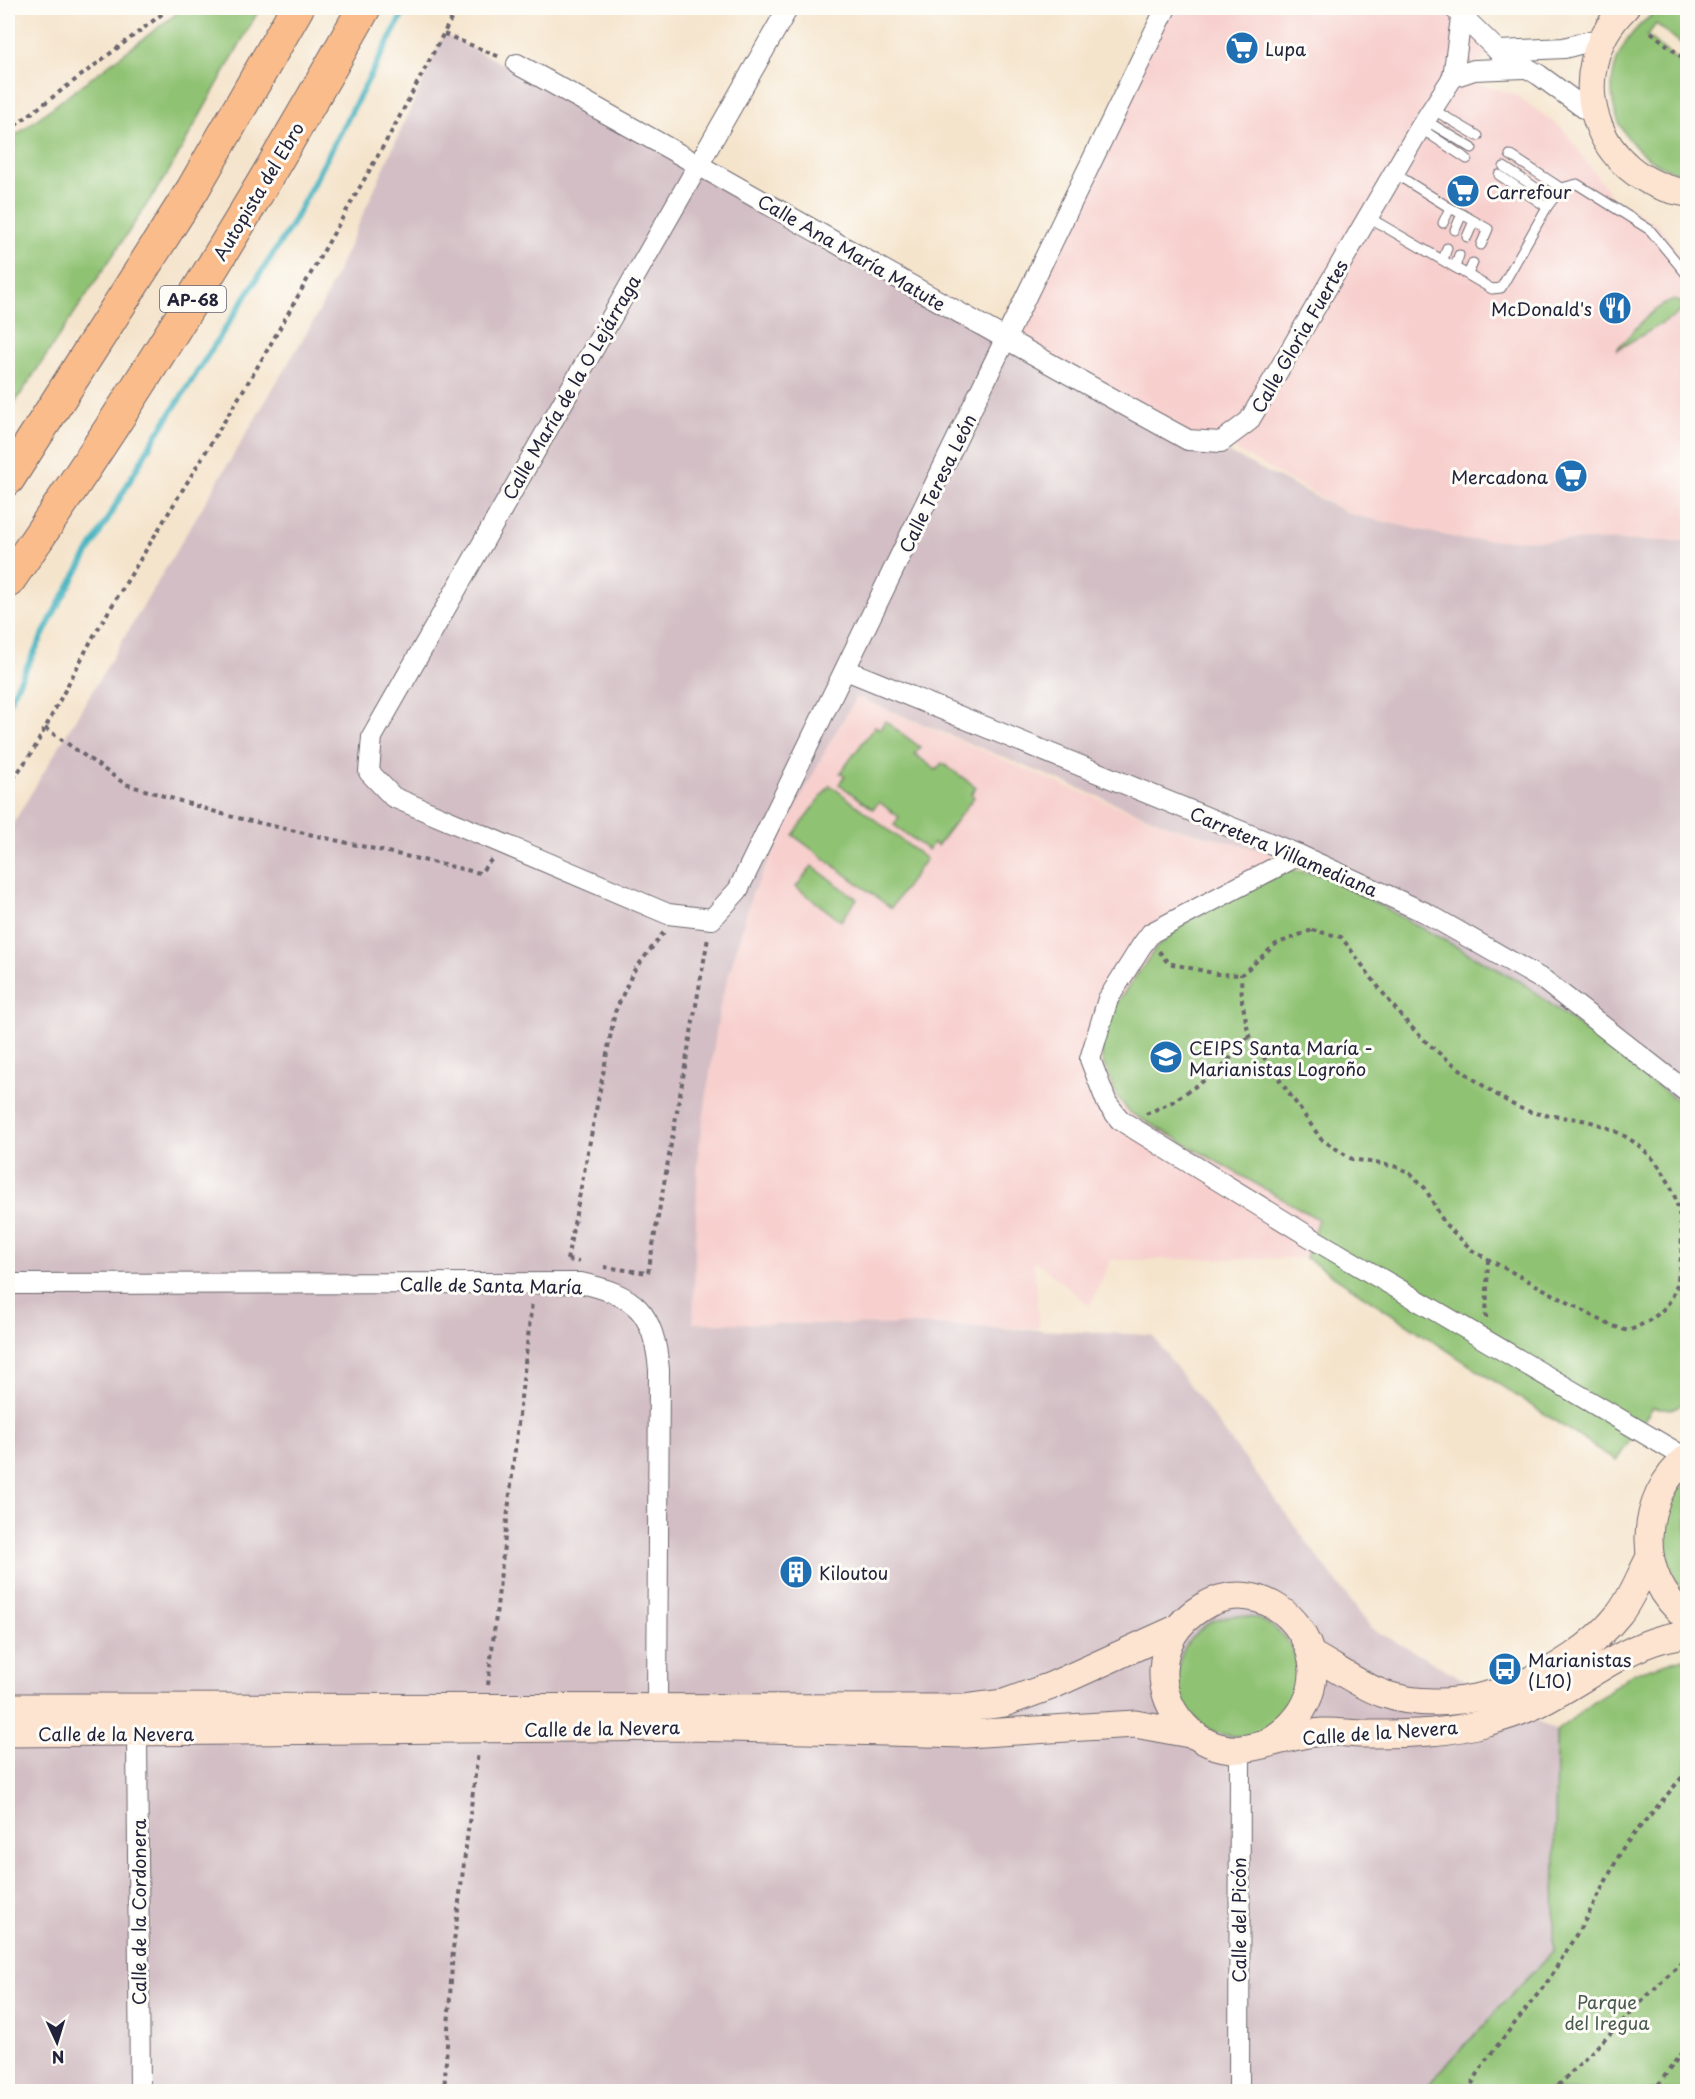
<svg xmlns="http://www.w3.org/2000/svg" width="1695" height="2099" viewBox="0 0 1695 2099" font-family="'Playpen Sans',sans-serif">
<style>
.built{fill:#f7d0ce}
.industrial{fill:#d2bec4}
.green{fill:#90c273;stroke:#597257;stroke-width:1.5}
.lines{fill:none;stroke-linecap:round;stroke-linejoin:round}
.stream{stroke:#44b3c0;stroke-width:6}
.service-casing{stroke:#6c666e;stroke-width:11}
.minor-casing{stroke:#6c666e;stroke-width:22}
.secondary-casing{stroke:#6c666e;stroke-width:29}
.motorway-casing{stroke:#6c666e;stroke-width:35}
.path{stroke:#6c666e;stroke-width:4;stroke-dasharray:4.5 4.5;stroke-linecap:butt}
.service{stroke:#fff;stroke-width:9}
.minor{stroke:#fff;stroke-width:20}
.secondary{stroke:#fde4d1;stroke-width:27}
.motorway{stroke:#fabc8b;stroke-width:33}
.labels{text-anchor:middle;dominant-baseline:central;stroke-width:6;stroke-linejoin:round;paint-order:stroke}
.shield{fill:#fdfcf7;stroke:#646373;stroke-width:1.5}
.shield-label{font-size:16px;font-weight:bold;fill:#22223b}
.poi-label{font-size:18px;fill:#22223b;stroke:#fdfcf7;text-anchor:start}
.street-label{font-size:18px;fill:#22223b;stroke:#fdfcf7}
.park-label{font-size:18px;fill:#485a4f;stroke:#fdfcf7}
</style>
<rect width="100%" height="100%" fill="#fdfcf7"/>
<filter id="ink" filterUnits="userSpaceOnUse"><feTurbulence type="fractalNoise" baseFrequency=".0167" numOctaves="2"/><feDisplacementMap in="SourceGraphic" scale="12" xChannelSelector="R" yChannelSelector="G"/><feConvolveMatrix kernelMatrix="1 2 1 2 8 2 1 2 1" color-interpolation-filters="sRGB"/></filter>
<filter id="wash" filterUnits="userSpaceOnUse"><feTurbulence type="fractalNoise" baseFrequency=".008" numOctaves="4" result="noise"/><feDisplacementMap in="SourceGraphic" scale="24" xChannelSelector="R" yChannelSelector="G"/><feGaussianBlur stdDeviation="1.35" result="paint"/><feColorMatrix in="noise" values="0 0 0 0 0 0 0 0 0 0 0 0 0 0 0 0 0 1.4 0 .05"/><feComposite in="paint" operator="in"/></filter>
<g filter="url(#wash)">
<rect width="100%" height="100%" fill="#f5e4cc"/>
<g class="built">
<path d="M1166,8H1454L1498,51L1454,77L1514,94L1563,129L1612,197L1660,227L1687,267V541L1465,540L1353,515L1221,442L1188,439L1005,341Z"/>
<path d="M857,697L1070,788L1173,827L1272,853L1273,869L1276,876L1306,871L1324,875L1521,982L1687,1108V1402L1671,1409L1653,1407L1616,1461L1306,1258L1111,1260L1090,1306L1034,1260L1039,1328L692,1323L698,1155L720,1006L752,894L828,745Z"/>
</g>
<path class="industrial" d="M444,34L699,163L1005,341L1353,515L1465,540L1687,541V1108L1521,982L1324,875L1272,853L1173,827L857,697L828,745L752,894L720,1006L698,1155L693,1323L928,1325L1152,1335L1371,1628L1556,1731L1554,1950L1423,2091H8V832L320,310Z"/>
<g class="green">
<path d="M184,8H260L169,171L8,413V141Z"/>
<path d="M1663,8H1687V48L1656,24L1647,36L1687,68V175C1599,154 1585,53 1663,8Z"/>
<path d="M1675,300L1687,305L1674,317L1616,350C1633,333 1651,306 1675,300Z"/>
<path d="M885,721L920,747L915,754L936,770L942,763L976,787L971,794L974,797L937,846L933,843L928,850L894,825L899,817L879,802L873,809L839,784L845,776L840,773L875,726L880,729Z"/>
<path d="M830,785L926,859L891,908L793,835Z"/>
<path d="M812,866L857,899L841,921L796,887Z"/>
<path d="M1290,870L1324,875L1521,982L1687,1108V1402L1671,1409L1653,1407L1616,1461L1306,1258L1318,1219L1129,1112L1117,1096L1102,1060L1101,1035L1108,1015L1156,948L1188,920Z"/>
<path d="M1687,1480V1597C1659,1562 1656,1514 1687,1480Z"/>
<circle cx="1238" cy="1676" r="60"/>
<path d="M1687,1657V2091H1422L1554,1950L1556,1731L1631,1674Z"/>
</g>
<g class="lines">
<path class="stream" d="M8,704L57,607L152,442L291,226L406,8"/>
</g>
</g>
<g filter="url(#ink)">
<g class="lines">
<defs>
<g id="service">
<path d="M1432,109L1478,136"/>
<path d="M1425,120L1472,148"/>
<path d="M1420,128L1467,159"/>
<path d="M1510,155L1561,188"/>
<path d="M1504,167L1553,199"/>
<path d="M1394,173L1450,208L1443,223"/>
<path d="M1499,175L1547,207L1561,188L1577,184L1650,230L1688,276"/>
<path d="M1450,208L1462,214L1455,230"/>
<path d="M1462,214L1474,221L1467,237"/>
<path d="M1368,217L1492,289L1501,288L1547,207"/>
<path d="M1474,221L1488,229L1481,245"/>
<path d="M1443,260L1447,248"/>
<path d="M1455,267L1459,255"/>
<path d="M1468,274L1473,263"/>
</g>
<g id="minor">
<path d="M788,8L372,737L369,772L393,797L668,914L712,919L738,890L1166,8"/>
<path d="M1454,8L1498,51L1539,75L1595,116"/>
<path d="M1461,18L1453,77L1474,70L1524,68"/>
<path d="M1498,51L1564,48L1602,38"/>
<path d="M517,64C742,187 962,317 1188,440L1221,442L1249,421L1420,128L1453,77"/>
<path d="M846,670L1299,855L1426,913L1545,981L1688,1093"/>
<path d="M1299,855L1151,933L1142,945L1108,999L1090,1059L1107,1103L1120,1120L1310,1237L1686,1458"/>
<path d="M8,1284L581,1283C636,1295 654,1312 659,1370L657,1706"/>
<path d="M137,1733L140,2092"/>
<path d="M1239,2092L1240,1749"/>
</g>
<g id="secondary">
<path d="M1625,8C1559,73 1595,181 1688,193"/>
<path d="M1688,1457C1638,1497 1634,1578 1688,1618"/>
<path d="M1312,1655C1335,1667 1360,1686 1384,1694C1462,1721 1570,1676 1619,1614C1632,1598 1640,1575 1650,1557"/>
<path d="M8,1707L965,1708L1004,1703L1051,1686L1176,1629"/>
<path d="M8,1733L688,1727L966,1734L1135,1724L1195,1735"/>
<path d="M1268,1742C1368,1682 1281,1559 1202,1607C1179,1621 1164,1642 1163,1670C1161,1711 1197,1752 1241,1749C1268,1746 1294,1734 1322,1732C1338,1731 1356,1735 1372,1734C1410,1734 1451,1733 1487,1722C1509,1716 1535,1707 1555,1695C1586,1678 1618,1654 1652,1642C1663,1638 1676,1636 1688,1633"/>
</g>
<g id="motorway">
<path d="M8,479L193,189L297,8"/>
<path d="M8,581C137,396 254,204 364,8"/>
</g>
</defs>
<use href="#service" class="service-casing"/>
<use href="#minor" class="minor-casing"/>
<use href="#secondary" class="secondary-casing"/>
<use href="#motorway" class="motorway-casing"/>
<g class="path">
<path d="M1651,32L1688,62"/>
<path d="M444,34L500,57"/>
<path d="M8,131L170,8"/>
<path d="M45,728L125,784L229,816L480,873L492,859"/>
<path d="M8,786L33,751L93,637L261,361L393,129L457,8"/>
<path d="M1312,930L1341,937C1373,978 1402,1025 1444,1057C1464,1072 1498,1098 1520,1108C1540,1117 1566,1116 1587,1121C1653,1138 1687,1188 1681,1256C1678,1300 1667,1314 1628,1331L1610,1325L1473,1251L1445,1224L1425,1188L1411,1174L1398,1167L1352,1159L1321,1139L1249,1036L1242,1001L1241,975L1276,944Z"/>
<path d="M1159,951L1168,963L1217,974L1241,975"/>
<path d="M1146,1114L1172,1102L1221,1069L1249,1036"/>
<path d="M567,1260L615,1012L633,972L664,932"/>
<path d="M568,1260L579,1262"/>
<path d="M604,1267L648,1273L708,938"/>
<path d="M1486,1318L1488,1259"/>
<path d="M488,1685L532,1302"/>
<path d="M444,2092L453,1949L478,1752"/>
<path d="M1467,2092L1486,2060L1548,1981L1587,1917L1624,1846L1688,1770"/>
<path d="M1552,2092L1688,1955"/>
<path d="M1653,2092L1688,2044"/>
</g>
<use href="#service" class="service"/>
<use href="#minor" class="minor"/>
<use href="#secondary" class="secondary"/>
<use href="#motorway" class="motorway"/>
</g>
</g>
<defs>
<symbol id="supermarket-disc" viewBox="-11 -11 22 22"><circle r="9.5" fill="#1f6fb2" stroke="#fdfcf7"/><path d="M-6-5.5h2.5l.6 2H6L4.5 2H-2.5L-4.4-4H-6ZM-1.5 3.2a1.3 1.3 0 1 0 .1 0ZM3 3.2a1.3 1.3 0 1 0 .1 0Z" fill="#fff"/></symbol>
<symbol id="restaurant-disc" viewBox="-11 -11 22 22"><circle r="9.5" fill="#1f6fb2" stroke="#fdfcf7"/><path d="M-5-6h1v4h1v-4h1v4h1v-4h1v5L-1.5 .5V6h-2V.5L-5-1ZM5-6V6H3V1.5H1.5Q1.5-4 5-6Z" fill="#fff"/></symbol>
<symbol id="university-disc" viewBox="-11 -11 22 22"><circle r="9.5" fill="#1f6fb2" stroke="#fdfcf7"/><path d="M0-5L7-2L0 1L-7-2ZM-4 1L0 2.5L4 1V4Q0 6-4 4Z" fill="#fff"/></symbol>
<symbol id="building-disc" viewBox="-11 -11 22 22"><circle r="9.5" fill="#1f6fb2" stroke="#fdfcf7"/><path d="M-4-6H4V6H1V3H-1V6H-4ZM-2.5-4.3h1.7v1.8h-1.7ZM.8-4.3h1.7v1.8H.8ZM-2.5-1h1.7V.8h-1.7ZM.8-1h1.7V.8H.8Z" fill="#fff"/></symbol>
<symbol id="bus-disc" viewBox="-11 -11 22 22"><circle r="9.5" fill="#1f6fb2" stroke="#fdfcf7"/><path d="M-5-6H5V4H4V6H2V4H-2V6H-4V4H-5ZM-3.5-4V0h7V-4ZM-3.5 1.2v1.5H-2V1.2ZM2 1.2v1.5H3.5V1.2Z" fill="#fff"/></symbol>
</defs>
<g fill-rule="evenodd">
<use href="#supermarket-disc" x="1223" y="29" width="38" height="38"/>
<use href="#supermarket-disc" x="1444" y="172" width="38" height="38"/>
<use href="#restaurant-disc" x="1596" y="289" width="38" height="38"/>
<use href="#supermarket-disc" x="1552" y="457" width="38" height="38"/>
<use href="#university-disc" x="1147" y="1038" width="38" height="38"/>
<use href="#building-disc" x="777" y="1553" width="38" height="38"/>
<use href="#bus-disc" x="1486" y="1650" width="38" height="38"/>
</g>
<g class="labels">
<rect class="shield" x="160" y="286" width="66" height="26" rx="4.5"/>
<g class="shield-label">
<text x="193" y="299">AP-68</text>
</g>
<g class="poi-label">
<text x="1265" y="48">Lupa</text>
<text x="1486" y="191">Carrefour</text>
<text x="1592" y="308" text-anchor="end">McDonald's</text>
<text x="1548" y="476" text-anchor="end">Mercadona</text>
<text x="1189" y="1047">CEIPS Santa María -<tspan x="1189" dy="21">Marianistas Logroño</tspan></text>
<text x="819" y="1572">Kiloutou</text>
<text x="1528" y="1659">Marianistas<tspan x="1528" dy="21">(L10)</tspan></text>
</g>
<g class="street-label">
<text transform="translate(258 191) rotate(-59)">Autopista del Ebro</text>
<text transform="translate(852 252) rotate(30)">Calle Ana María Matute</text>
<text transform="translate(1299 336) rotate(-60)">Calle Gloria Fuertes</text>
<text transform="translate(571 387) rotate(-60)">Calle María de la O Lejárraga</text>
<text transform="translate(937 483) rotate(-64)">Calle Teresa León</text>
<text transform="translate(1284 851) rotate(23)">Carretera Villamediana</text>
<text transform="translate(491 1285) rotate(1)">Calle de Santa María</text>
<text transform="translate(602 1728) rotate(-1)">Calle de la Nevera</text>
<text transform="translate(1380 1732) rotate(-4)">Calle de la Nevera</text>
<text x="116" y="1733">Calle de la Nevera</text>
<text transform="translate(138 1912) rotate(-90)">Calle de la Cordonera</text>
<text transform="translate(1238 1920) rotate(-90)">Calle del Picón</text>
</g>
<g class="park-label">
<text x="1607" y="2001">Parque<tspan x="1607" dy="21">del Iregua</tspan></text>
</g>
</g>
<rect width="1695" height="2099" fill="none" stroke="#fdfcf7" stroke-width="30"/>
<g transform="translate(57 2042) rotate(176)" stroke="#fdfcf7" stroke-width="4.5" paint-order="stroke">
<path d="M0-4.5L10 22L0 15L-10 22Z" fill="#22223b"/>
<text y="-9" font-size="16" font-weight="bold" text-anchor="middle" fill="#22223b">N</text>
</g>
</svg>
